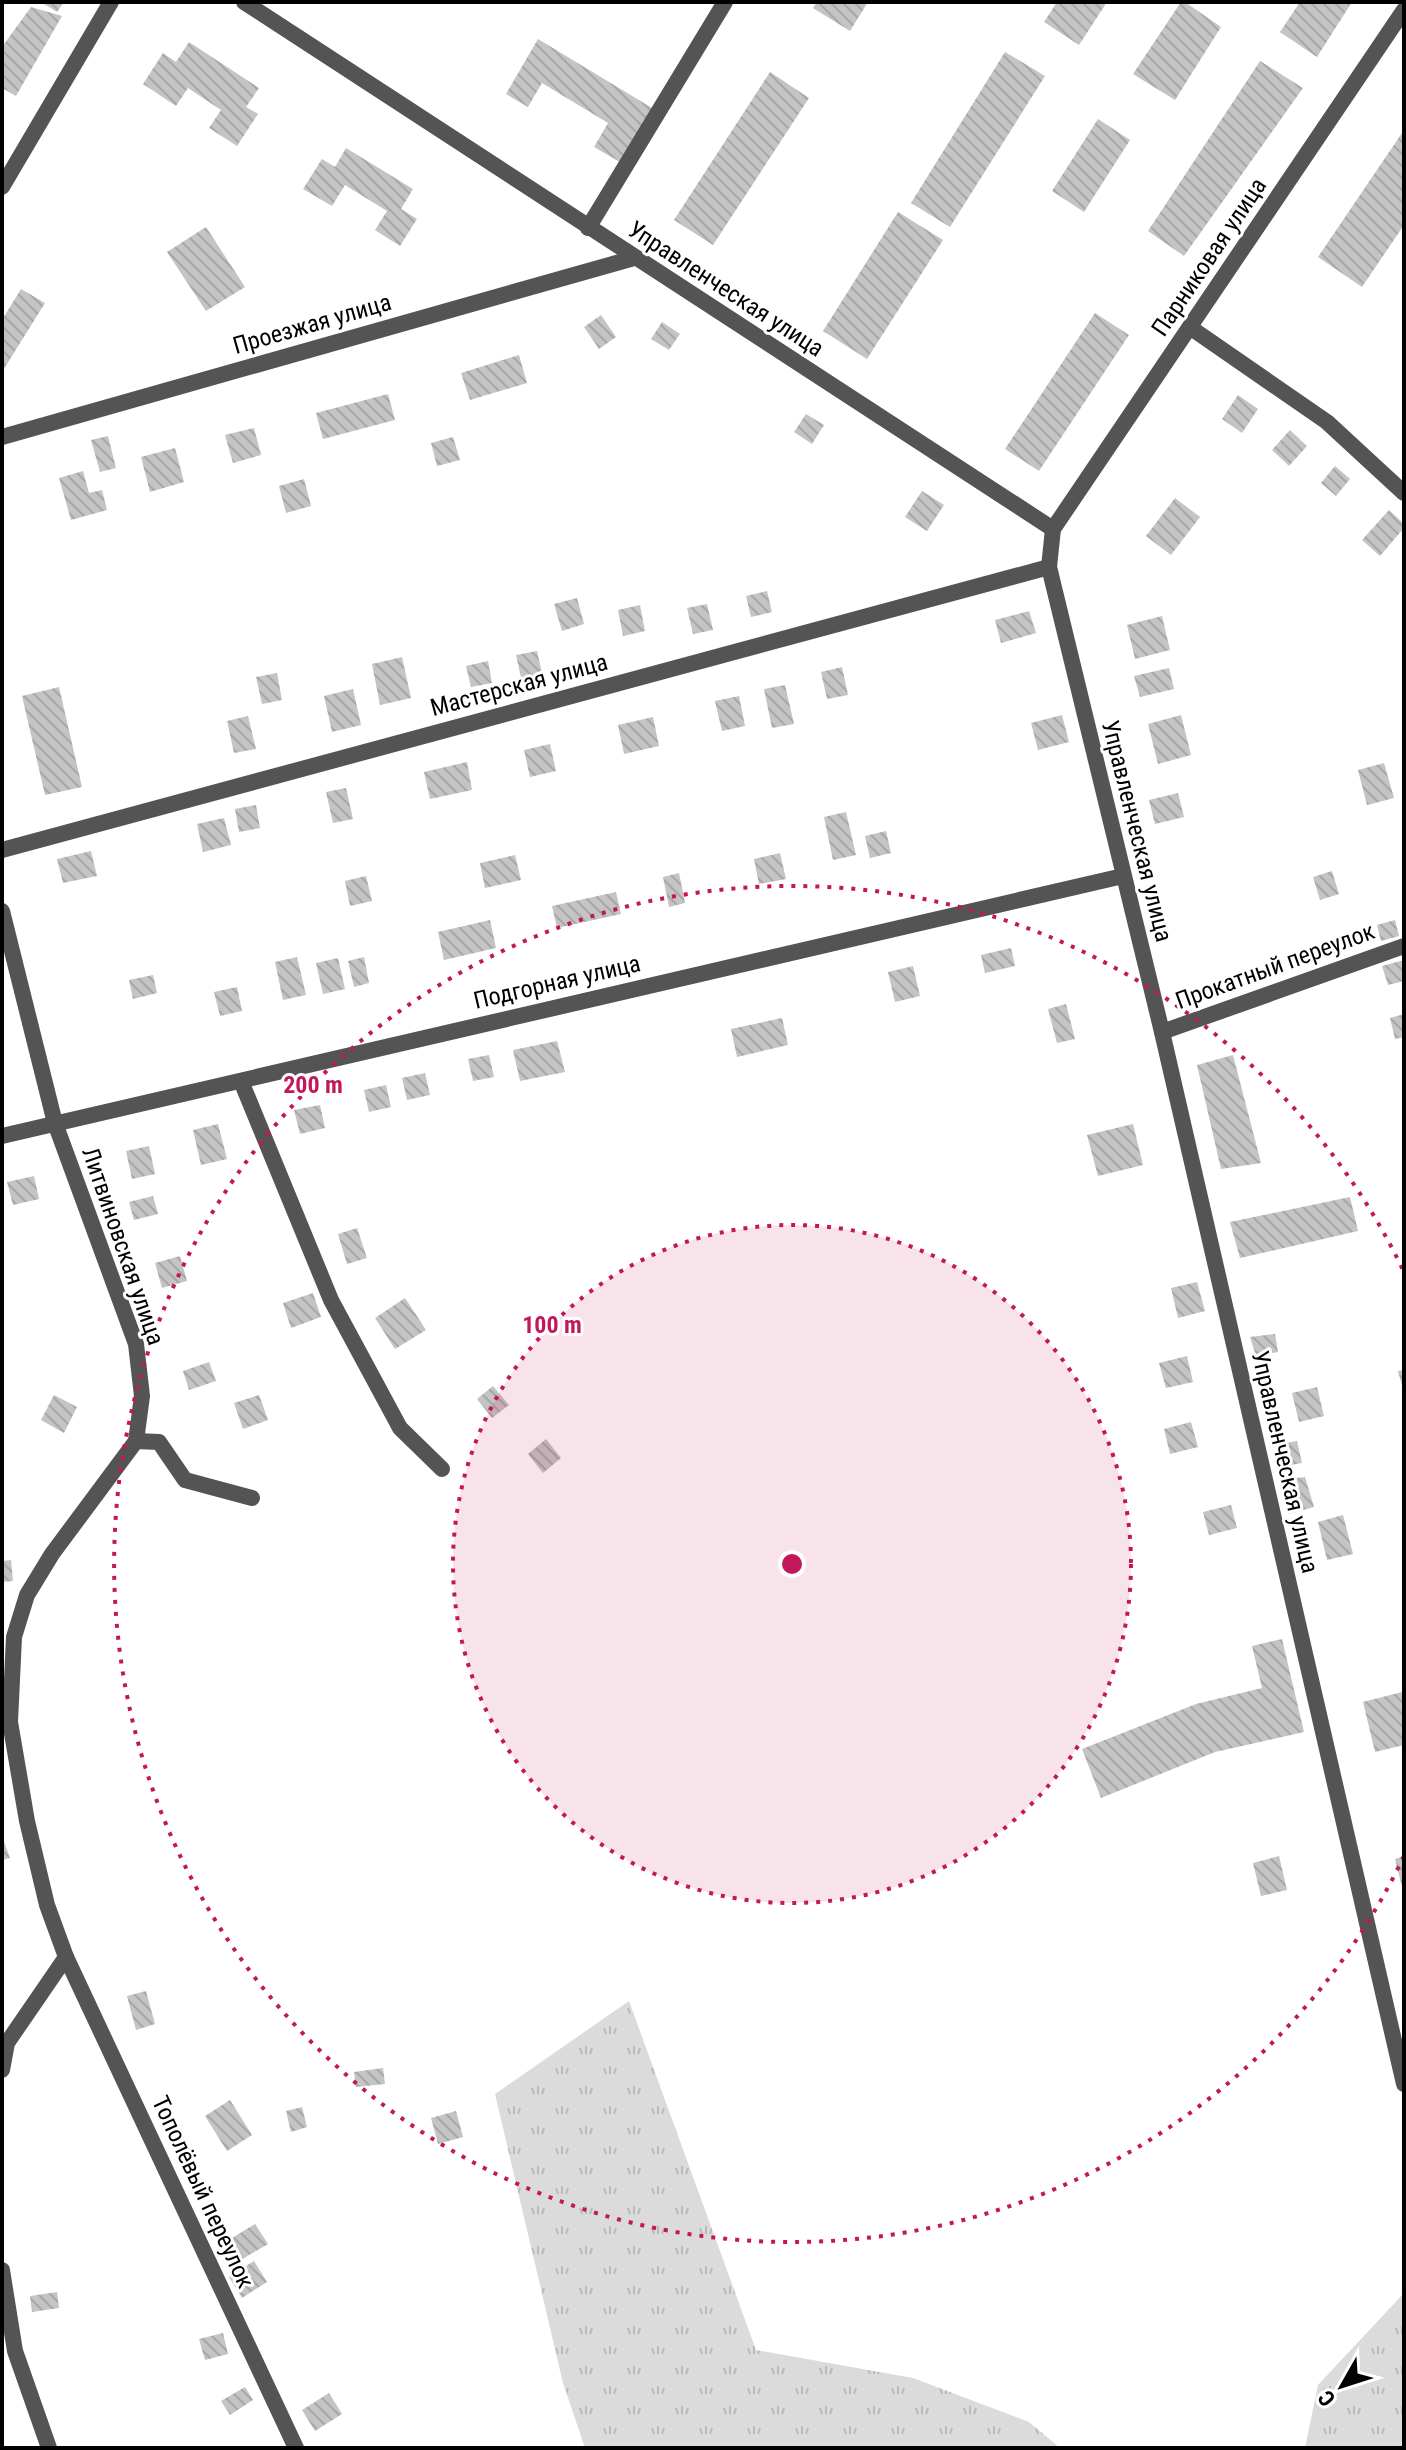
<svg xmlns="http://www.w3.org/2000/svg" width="1406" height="2450" viewBox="0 0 1406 2450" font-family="'Roboto Condensed',sans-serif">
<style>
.grass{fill:url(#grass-tufts)}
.building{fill:url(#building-back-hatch)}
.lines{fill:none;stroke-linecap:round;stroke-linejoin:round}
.minor{stroke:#545454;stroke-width:16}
.ring{fill:none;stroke:#c2185b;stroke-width:4;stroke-dasharray:4 8}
.labels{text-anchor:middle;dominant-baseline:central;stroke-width:6;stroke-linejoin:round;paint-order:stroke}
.street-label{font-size:24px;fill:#000;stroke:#fff}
.centre{fill:#c2185b;stroke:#fff;stroke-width:4}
.ring-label{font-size:24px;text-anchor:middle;font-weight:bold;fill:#c2185b;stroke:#fff;stroke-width:6;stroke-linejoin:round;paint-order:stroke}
</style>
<defs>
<pattern id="grass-tufts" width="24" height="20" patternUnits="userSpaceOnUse" patternTransform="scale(2)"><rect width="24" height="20" fill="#dbdbdb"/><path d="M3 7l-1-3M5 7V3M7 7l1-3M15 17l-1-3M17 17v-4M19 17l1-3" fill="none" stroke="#bababa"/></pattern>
<pattern id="building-back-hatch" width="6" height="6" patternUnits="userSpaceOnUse" patternTransform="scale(2)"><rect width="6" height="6" fill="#c4c4c4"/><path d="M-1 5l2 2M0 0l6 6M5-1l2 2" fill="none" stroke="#a7a7a7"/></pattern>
</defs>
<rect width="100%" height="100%" fill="#fff"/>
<g class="grass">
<path d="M629,2001L756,2350L913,2378L1029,2422L1060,2448H585L563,2383L495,2094Z"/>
<path d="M1404,2293V2448H1305L1318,2385Z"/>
</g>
<g class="building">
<path d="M41,2H64L57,12Z"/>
<path d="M817,2H868L850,31L813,8Z"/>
<path d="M1057,2H1107L1079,45L1044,22Z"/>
<path d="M1181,2H1185L1221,27L1175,100L1133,74Z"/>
<path d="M1300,2H1352L1317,57L1280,32Z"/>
<path d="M31,7L62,16L16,96L2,88V47Z"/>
<path d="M538,39L652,108L620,162L594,147L608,123L542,83L528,107L506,94Z"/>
<path d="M189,42L259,88L246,107L258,114L237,146L209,128L221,110L188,88L176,106L143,84L163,53L176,62Z"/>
<path d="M1005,52L1045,76L950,227L911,203Z"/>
<path d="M1260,61L1303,88L1184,256L1148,231Z"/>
<path d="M770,72L809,98L713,245L674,220Z"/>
<path d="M1098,119L1130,140L1084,212L1052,191Z"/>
<path d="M1404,130V225L1362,287L1318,257Z"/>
<path d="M346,148L413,189L401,209L417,219L400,246L375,230L387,211L345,185L332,206L303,189L322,159L335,167Z"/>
<path d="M898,212L943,240L867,359L823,331Z"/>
<path d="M206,227L245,287L206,311L167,252Z"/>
<path d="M21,289L45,303L2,372V320Z"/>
<path d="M1095,313L1129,335L1039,471L1005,449Z"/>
<path d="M601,315L616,337L599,349L584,327Z"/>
<path d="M662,322L680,334L669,350L651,339Z"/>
<path d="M519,355L527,383L470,400L461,373Z"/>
<path d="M388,394L395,420L323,439L316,413Z"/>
<path d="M1238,395L1258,409L1242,433L1222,419Z"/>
<path d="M806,414L824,425L812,444L794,432Z"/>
<path d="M254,428L261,455L233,463L225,435Z"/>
<path d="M1290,430L1307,446L1289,466L1272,450Z"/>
<path d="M108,436L116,468L100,472L91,440Z"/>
<path d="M453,437L460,460L437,466L431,443Z"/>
<path d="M175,448L184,482L150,492L141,457Z"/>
<path d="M1335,466L1350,479L1336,496L1321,483Z"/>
<path d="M83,471L89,493L102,490L107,510L71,520L59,478Z"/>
<path d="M304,479L311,506L286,513L279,486Z"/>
<path d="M922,491L944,505L927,531L905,517Z"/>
<path d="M1175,498L1200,517L1171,555L1146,536Z"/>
<path d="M1389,510L1404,524V528L1380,556L1362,540Z"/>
<path d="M767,591L772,612L751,617L746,596Z"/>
<path d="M577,598L584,624L562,631L554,604Z"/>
<path d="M707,604L713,630L693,634L687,608Z"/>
<path d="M640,605L645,631L623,636L618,610Z"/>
<path d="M1029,611L1036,633L1001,643L995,620Z"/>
<path d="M1162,616L1170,650L1135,659L1127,625Z"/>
<path d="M537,651L543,677L522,682L516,655Z"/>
<path d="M402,657L411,698L380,705L372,664Z"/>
<path d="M488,661L492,683L471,687L466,666Z"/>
<path d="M842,667L848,695L827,699L821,672Z"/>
<path d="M1169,668L1174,689L1140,697L1134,676Z"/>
<path d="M277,673L282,700L262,704L256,677Z"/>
<path d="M785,685L794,724L772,728L764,689Z"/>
<path d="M59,687L82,787L45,795L22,696Z"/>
<path d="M353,689L361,725L332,732L324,696Z"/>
<path d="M739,696L745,726L722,731L715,701Z"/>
<path d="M1062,715L1069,742L1038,750L1031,723Z"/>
<path d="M1181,715L1191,755L1158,764L1148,724Z"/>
<path d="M248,716L256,749L234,753L227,721Z"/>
<path d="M653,717L659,746L624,754L618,725Z"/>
<path d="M550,744L556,771L530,777L524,750Z"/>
<path d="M467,762L472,790L430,799L424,772Z"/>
<path d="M1384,763L1394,798L1367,805L1358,770Z"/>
<path d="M346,788L353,819L333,823L326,792Z"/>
<path d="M1178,793L1184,817L1155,824L1149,800Z"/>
<path d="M256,805L260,828L239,832L235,809Z"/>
<path d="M846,812L856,855L833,860L824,817Z"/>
<path d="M224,818L231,845L203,852L197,824Z"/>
<path d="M886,831L891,853L870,858L865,836Z"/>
<path d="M91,851L97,876L63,883L57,859Z"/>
<path d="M780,853L786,879L759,884L754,859Z"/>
<path d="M515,855L521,880L485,888L480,863Z"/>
<path d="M1332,871L1339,894L1320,900L1313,877Z"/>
<path d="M679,873L685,903L669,907L663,877Z"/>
<path d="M366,876L372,901L350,906L345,881Z"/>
<path d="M616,892L621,914L557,928L552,906Z"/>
<path d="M490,920L496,948L444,960L438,932Z"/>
<path d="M1395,920L1399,936L1381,941L1377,925Z"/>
<path d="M1011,948L1015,966L985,973L981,955Z"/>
<path d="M297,957L306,995L283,1000L275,962Z"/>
<path d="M364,957L369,983L354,987L348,961Z"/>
<path d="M338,958L345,989L323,994L316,963Z"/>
<path d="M1404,960V981L1388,985L1382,966Z"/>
<path d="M913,966L920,996L895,1002L888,972Z"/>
<path d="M153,975L157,993L133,999L129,980Z"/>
<path d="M237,987L242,1011L220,1016L214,992Z"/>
<path d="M1066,1004L1075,1039L1057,1043L1048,1009Z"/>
<path d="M1404,1014V1037L1395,1039L1390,1018Z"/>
<path d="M782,1018L788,1045L737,1057L731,1029Z"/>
<path d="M557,1041L565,1072L520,1081L513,1050Z"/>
<path d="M489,1055L494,1077L473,1081L468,1059Z"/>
<path d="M1233,1055L1261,1163L1221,1169L1197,1065Z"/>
<path d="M425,1073L430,1095L407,1100L402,1078Z"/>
<path d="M386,1085L391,1107L369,1112L364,1090Z"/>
<path d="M320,1105L325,1128L300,1134L294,1110Z"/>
<path d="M218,1124L227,1159L201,1165L193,1130Z"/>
<path d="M1133,1124L1143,1165L1098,1176L1087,1135Z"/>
<path d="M149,1146L155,1174L132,1179L126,1151Z"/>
<path d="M34,1176L39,1199L13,1205L7,1182Z"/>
<path d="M153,1196L158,1214L134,1220L129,1202Z"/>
<path d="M1350,1197L1358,1231L1240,1258L1230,1222Z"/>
<path d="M357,1228L367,1258L347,1264L338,1234Z"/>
<path d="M180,1256L187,1281L162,1288L155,1263Z"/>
<path d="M1197,1282L1205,1311L1178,1318L1171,1288Z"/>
<path d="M313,1293L321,1317L291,1328L283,1303Z"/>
<path d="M405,1298L426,1330L395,1349L375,1318Z"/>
<path d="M1275,1334L1278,1352L1256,1356L1250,1337Z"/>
<path d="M1187,1356L1193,1382L1166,1388L1159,1363Z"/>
<path d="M209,1362L216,1381L189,1390L183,1371Z"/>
<path d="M1404,1370V1389H1403L1398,1371Z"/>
<path d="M493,1386L509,1405L492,1418L477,1399Z"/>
<path d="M1317,1387L1324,1416L1299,1422L1292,1393Z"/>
<path d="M54,1395L77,1407L64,1433L41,1420Z"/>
<path d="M259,1395L268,1420L243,1429L234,1403Z"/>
<path d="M1191,1422L1198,1447L1170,1454L1164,1429Z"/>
<path d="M546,1439L561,1458L543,1473L528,1454Z"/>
<path d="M1297,1441L1302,1463L1280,1467L1274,1445Z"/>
<path d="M1305,1477L1314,1507L1289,1514L1279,1480Z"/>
<path d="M1231,1505L1237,1528L1209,1535L1203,1512Z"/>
<path d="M1343,1515L1353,1554L1327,1560L1318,1522Z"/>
<path d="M11,1560L13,1581L2,1582V1561Z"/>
<path d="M1282,1639L1304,1732L1215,1752L1101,1798L1082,1749L1196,1704L1262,1688L1252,1646Z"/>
<path d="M1402,1692L1404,1745L1375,1752L1363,1702Z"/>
<path d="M2,1836L10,1858L2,1860Z"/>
<path d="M1279,1856L1287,1890L1261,1896L1253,1863Z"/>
<path d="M1404,1856V1891H1403L1395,1859Z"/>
<path d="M146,1991L155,2024L136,2030L127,1996Z"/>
<path d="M383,2068L385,2084L356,2087L354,2072Z"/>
<path d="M230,2100L252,2135L227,2151L205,2116Z"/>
<path d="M302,2107L307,2127L291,2132L286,2111Z"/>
<path d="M456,2111L463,2137L438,2144L431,2118Z"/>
<path d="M255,2224L268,2244L239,2261L227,2241Z"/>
<path d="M254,2261L267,2282L242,2298L229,2277Z"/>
<path d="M57,2292L59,2308L32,2312L30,2296Z"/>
<path d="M223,2333L228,2354L205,2360L199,2339Z"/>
<path d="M245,2387L253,2400L230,2415L221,2401Z"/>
<path d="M329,2393L342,2414L315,2431L302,2410Z"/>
</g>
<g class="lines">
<g class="minor">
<path d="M244,2L1053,529"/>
<path d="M1404,10L1053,529L1049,567L1162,1032L1404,2084"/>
<path d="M2,187L111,2"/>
<path d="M588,228L725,2"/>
<path d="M1191,328L1327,422L1404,493"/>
<path d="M2,437L634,258"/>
<path d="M2,850L1049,567"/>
<path d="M2,911L55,1123L136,1344L142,1396L136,1441L52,1554L27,1595L14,1637L10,1722L27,1821L47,1905L66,1957L296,2448"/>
<path d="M1162,1032L1404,946"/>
<path d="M241,1081L331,1300L400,1428L442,1469"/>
<path d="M2,1136L1123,876"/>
<path d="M136,1441L159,1442L185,1480L252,1498"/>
<path d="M2,2070L7,2043L66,1957"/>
<path d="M2,2270L15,2351L49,2448"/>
</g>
</g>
<circle cx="792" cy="1564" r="339" fill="#c2185b" fill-opacity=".12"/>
<g class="ring">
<circle cx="792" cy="1564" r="339"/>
<path d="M1404 1856A678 678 0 1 1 1404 1272"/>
</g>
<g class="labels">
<g class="street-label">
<text transform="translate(1209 257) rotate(-56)">Парниковая улица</text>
<text transform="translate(726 289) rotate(33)">Управленческая улица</text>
<text transform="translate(312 324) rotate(-16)">Проезжая улица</text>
<text transform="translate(519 685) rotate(-15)">Мастерская улица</text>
<text transform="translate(1137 831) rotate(76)">Управленческая улица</text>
<text transform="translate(1275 966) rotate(-20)">Прокатный переулок</text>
<text transform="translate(557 982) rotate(-13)">Подгорная улица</text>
<text transform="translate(123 1246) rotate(71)">Литвиновская улица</text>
<text transform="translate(1285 1462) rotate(77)">Управленческая улица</text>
<text transform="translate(203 2192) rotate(65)">Тополёвый переулок</text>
</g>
</g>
<circle cx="792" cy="1564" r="12" class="centre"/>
<g class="ring-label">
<text x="313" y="1093">200 m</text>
<text x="552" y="1333">100 m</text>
</g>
<rect width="1406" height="2450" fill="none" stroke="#000000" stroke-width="8"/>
<g transform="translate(1342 2386) rotate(231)" stroke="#ffffff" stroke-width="6" paint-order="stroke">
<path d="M0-6L14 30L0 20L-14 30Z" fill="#000000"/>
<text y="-12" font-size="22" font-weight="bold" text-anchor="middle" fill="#000000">С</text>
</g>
</svg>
